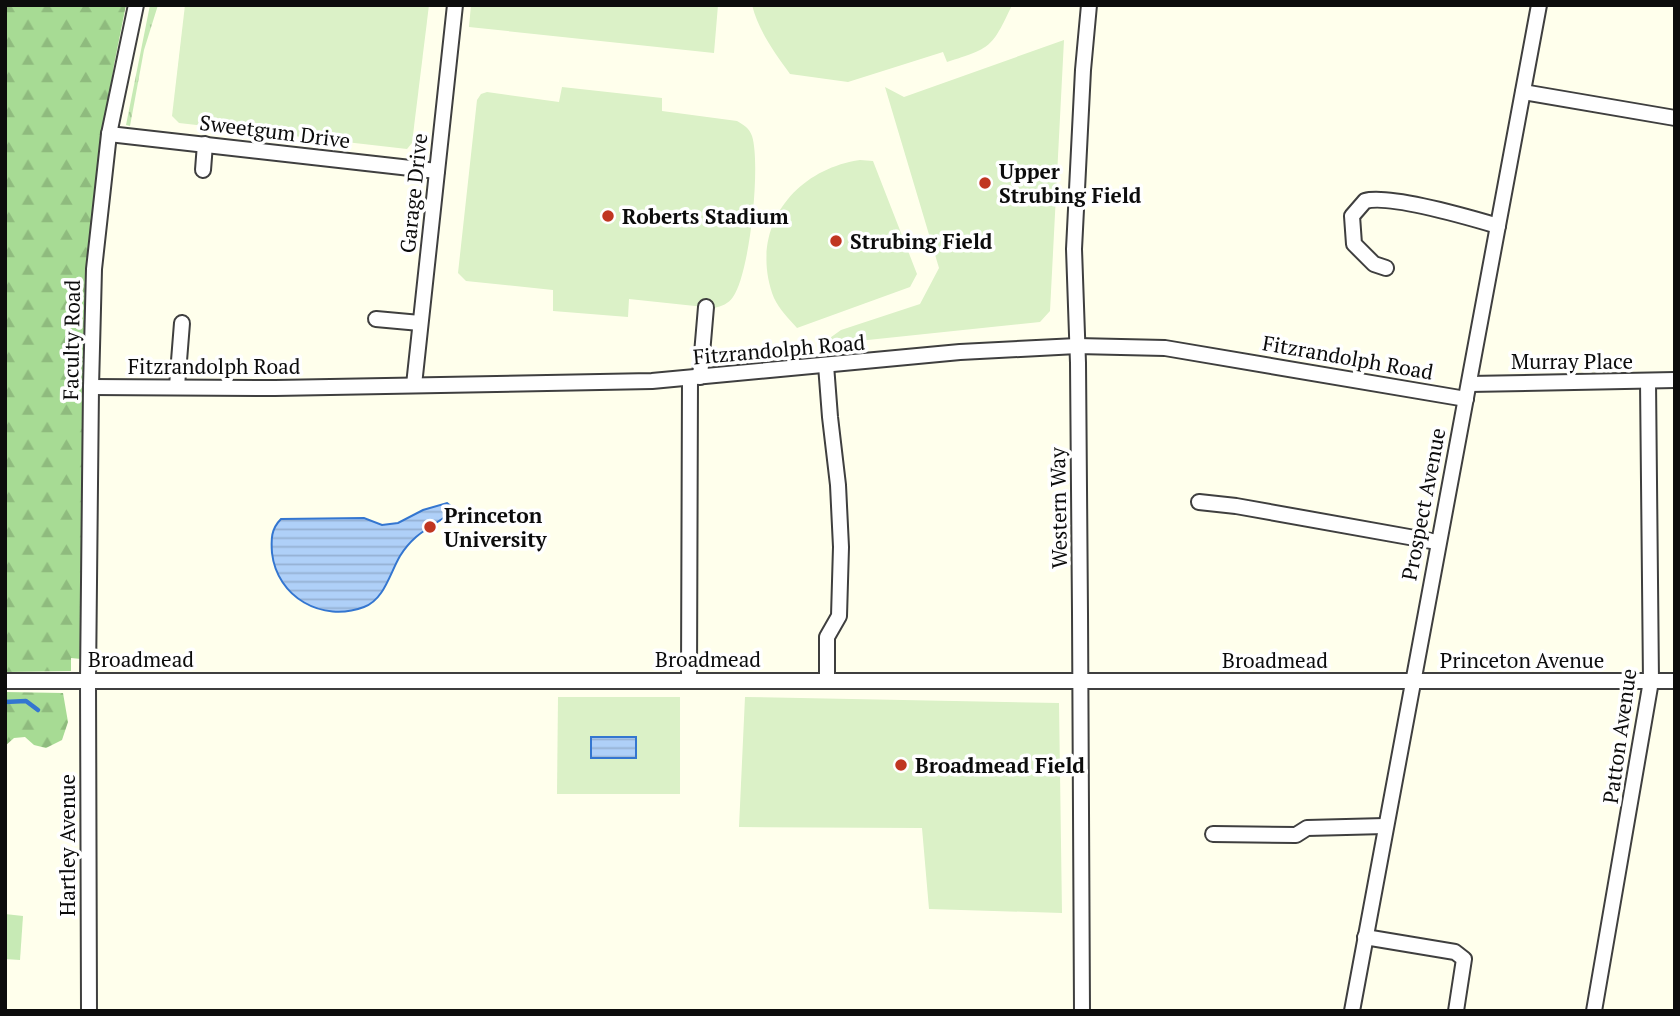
<svg xmlns="http://www.w3.org/2000/svg" width="1680" height="1016" viewBox="0 0 1680 1016" font-family="'PT Serif',serif">
<style>
.grass{fill:url(#grass-tufts)}
.forest{fill:url(#forest-firs)}
.park{fill:#c7eab5}
.pitch{fill:#dbf1c7}
.water{fill:url(#water-rules);stroke:#3476d0;stroke-width:2}
.lines{fill:none;stroke-linecap:round;stroke-linejoin:round}
.stream{stroke:#3476d0;stroke-width:4.5}
.minor-casing{stroke:#3f3f3f;stroke-width:18}
.minor{stroke:#fff;stroke-width:14}
.poi-dot{fill:#c03621;stroke:#fff;stroke-width:2.5}
.labels{text-anchor:middle;dominant-baseline:central;stroke-width:7;stroke-linejoin:round;paint-order:stroke}
.street-label{font-size:21px;fill:#0c0c0c;stroke:#fff}
.poi-label{font-size:21px;font-weight:bold;fill:#0c0c0c;stroke:#fff;text-anchor:start}
</style>
<defs>
<pattern id="grass-tufts" width="24" height="20" patternUnits="userSpaceOnUse" patternTransform="scale(1.75)"><rect width="24" height="20" fill="#c7eab5"/><path d="M3 7l-1-3M5 7V3M7 7l1-3M15 17l-1-3M17 17v-4M19 17l1-3" fill="none" stroke="#aac89a"/></pattern>
<pattern id="forest-firs" width="22" height="20" patternUnits="userSpaceOnUse" patternTransform="scale(1.75)"><rect width="22" height="20" fill="#a7db94"/><path d="M5 1l3.5 6h-7zM16 11l3.5 6h-7z" fill="#8fbb7e"/></pattern>
<pattern id="water-rules" width="6" height="5" patternUnits="userSpaceOnUse" patternTransform="scale(1.75)"><rect width="6" height="5" fill="#afd0f8"/><path d="M0 2.5h6" fill="none" stroke="#95b1d3"/></pattern>
</defs>
<rect width="100%" height="100%" fill="#ffffec"/>
<path class="grass" d="M150,5H158L144,50L130,126L126,125Z"/>
<g class="forest">
<path d="M6,5H126L114,65L94,196L87,267L81,659L71,658V671L5,672Z"/>
<path d="M5,692L63,693L68,722L62,740L46,748L34,745L25,737L14,738L5,746Z"/>
</g>
<path class="park" d="M5,914L23,916L20,960L5,959Z"/>
<g class="pitch">
<path d="M185,5H429L412,143L407,149L179,123L172,116Z"/>
<path d="M471,5H718L714,53L469,27Z"/>
<path d="M752,5H1012C992,48 991,48 947,62L943,52L848,82L790,74C775,53 759,32 752,5Z"/>
<path d="M1064,40L1050,311L1040,322L820,345L841,330L920,304L939,268L885,87L904,97Z"/>
<path d="M562,87L662,98V111L737,121C744,125 749,128 752,136C761,164 750,273 733,297C728,304 722,306 714,308L629,299L628,317L553,311V290L466,281L458,273L477,100L481,94L487,92L559,102Z"/>
<path d="M860,160L873,161L917,274L910,287L797,328C789,319 779,309 774,298C748,231 792,170 860,160Z"/>
<path d="M558,697H680V794H557Z"/>
<path d="M745,697L1059,703L1062,913L929,909L922,828L739,827Z"/>
</g>
<g class="water">
<path d="M447,503L452,507V512C431,528 415,532 400,556C390,573 384,600 364,607C322,623 277,597 272,553C271,539 271,529 281,519L364,518L382,525L398,523L423,510Z"/>
<rect x="591" y="737" width="45" height="21"/>
</g>
<g class="lines">
<path class="stream" d="M5,702L26,701L38,710"/>
<defs>
<g id="minor">
<path d="M1523,92L1675,118"/>
<path d="M109,134L437,171"/>
<path d="M203,170L205,144"/>
<path d="M1386,268L1374,264L1354,244L1352,216L1365,201C1390,194 1471,218 1498,226"/>
<path d="M376,319L420,323"/>
<path d="M826,365L830,417L838,485L841,547L839,616L827,637V680"/>
<path d="M700,377L706,307"/>
<path d="M1469,384L1675,380"/>
<path d="M414,385L455,5"/>
<path d="M177,386L182,323"/>
<path d="M91,387L275,388L652,381L960,352L1077,346L1165,348L1466,399"/>
<path d="M1199,502L1236,506L1437,542"/>
<path d="M689,680L690,378"/>
<path d="M5,681H1675"/>
<path d="M1213,834L1296,835L1307,828L1385,826"/>
<path d="M1365,937L1455,952L1464,959L1456,1011"/>
<path d="M89,1011L88,680L91,387L94,269L109,134L136,5"/>
<path d="M1082,1011L1080,613L1078,363L1074,249L1083,70L1089,5"/>
<path d="M1352,1011C1412,675 1477,340 1539,5"/>
<path d="M1594,1011L1651,681L1648,381"/>
</g>
</defs>
<use href="#minor" class="minor-casing"/>
<use href="#minor" class="minor"/>
</g>
<g class="poi-dot">
<circle cx="985" cy="183" r="7"/>
<circle cx="608" cy="216" r="7"/>
<circle cx="836" cy="241" r="7"/>
<circle cx="430" cy="527" r="7"/>
<circle cx="901" cy="765" r="7"/>
</g>
<g class="labels">
<g class="street-label">
<text transform="translate(275 131) rotate(7)">Sweetgum Drive</text>
<text transform="translate(413 193) rotate(-84)">Garage Drive</text>
<text transform="translate(71 340) rotate(-89)">Faculty Road</text>
<text transform="translate(779 349) rotate(-5)">Fitzrandolph Road</text>
<text transform="translate(1348 357) rotate(10)">Fitzrandolph Road</text>
<text x="1572" y="361">Murray Place</text>
<text x="214" y="366">Fitzrandolph Road</text>
<text transform="translate(1423 504) rotate(-79)">Prospect Avenue</text>
<text transform="translate(1058 508) rotate(-91)">Western Way</text>
<text x="141" y="659">Broadmead</text>
<text x="708" y="659">Broadmead</text>
<text x="1275" y="660">Broadmead</text>
<text x="1522" y="660">Princeton Avenue</text>
<text transform="translate(1619 736) rotate(-82)">Patton Avenue</text>
<text transform="translate(67 845) rotate(-90)">Hartley Avenue</text>
</g>
<g class="poi-label">
<text x="999" y="171">Upper<tspan x="999" dy="24">Strubing Field</tspan></text>
<text x="622" y="216">Roberts Stadium</text>
<text x="850" y="241">Strubing Field</text>
<text x="444" y="515">Princeton<tspan x="444" dy="24">University</tspan></text>
<text x="915" y="765">Broadmead Field</text>
</g>
</g>
<rect width="1680" height="1016" fill="none" stroke="#0c0c0c" stroke-width="14"/>
</svg>
